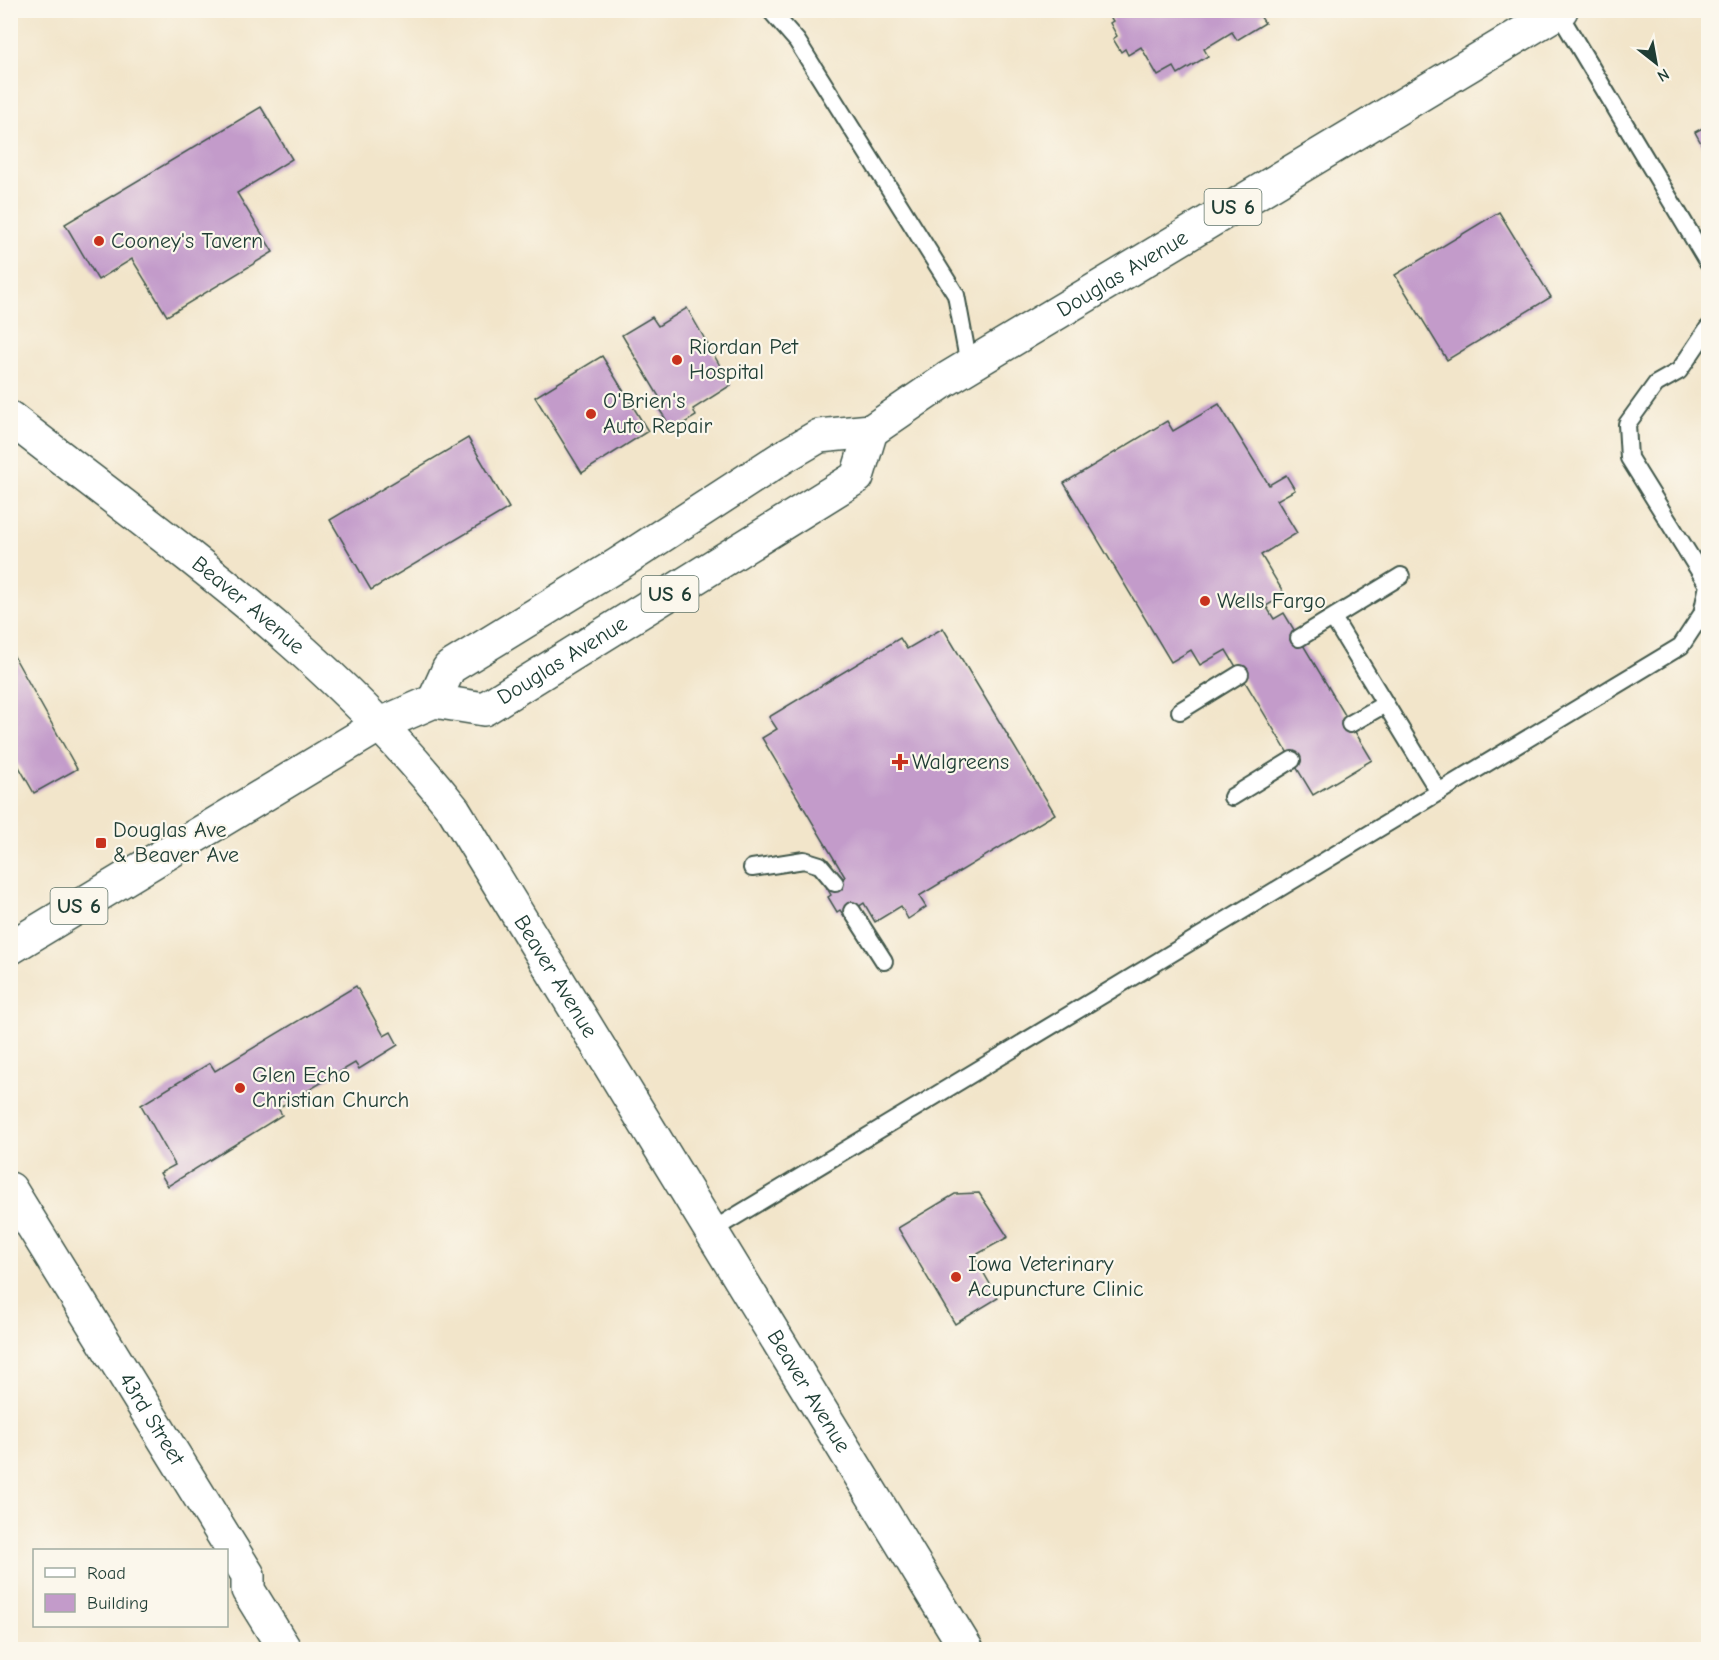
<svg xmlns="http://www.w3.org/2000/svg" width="1719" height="1660" viewBox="0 0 1719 1660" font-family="'Comic Neue',sans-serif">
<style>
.building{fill:#c39bca}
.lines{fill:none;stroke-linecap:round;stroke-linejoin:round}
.lane-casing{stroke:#3f564a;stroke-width:20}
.street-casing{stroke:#3f564a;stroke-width:36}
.secondary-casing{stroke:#3f564a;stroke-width:36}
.primary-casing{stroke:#3f564a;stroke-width:36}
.lane{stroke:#fff;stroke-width:16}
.street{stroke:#fff;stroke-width:33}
.secondary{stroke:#fff;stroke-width:33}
.primary{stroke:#fff;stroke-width:33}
.poi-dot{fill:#c8321e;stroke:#fbf7ec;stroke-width:2}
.labels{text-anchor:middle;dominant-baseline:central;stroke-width:4.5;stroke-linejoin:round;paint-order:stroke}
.shield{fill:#fbf7ec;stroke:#61756b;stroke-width:1.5}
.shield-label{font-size:21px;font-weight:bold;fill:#1f3d34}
.poi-label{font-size:22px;fill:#1f3d34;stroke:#fbf7ec;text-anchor:start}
.street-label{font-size:22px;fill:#1f3d34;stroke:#fbf7ec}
</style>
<rect width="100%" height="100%" fill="#fbf7ec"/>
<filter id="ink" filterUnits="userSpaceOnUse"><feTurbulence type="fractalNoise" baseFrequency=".0167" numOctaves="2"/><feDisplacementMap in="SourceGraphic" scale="12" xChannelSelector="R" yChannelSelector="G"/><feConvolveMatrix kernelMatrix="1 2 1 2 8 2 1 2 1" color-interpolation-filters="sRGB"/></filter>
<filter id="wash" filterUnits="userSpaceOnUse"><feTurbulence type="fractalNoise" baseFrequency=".008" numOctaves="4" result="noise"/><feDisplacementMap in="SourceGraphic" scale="24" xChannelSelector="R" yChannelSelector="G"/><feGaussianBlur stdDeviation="1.35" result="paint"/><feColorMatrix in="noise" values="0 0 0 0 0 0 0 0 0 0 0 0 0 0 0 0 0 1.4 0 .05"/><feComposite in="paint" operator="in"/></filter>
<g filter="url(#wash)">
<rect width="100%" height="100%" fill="#f2e5ca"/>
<g id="blocks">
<g class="building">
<path d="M1117,10H1269L1260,16L1265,23L1237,40L1232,32L1204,49L1208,56L1178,74L1174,67L1158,76L1141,47L1128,55L1125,49L1121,52L1113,39L1117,36L1110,23L1113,21L1109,15Z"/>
<path d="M261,107L292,159L237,193L273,252L167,316L132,259L98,280L65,224Z"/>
<path d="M1708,125V156L1695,132Z"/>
<path d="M1499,212L1551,297L1447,360L1395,275Z"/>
<path d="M687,308L731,385L693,409L696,416L673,430L655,403L661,400L622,335L652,317L658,326Z"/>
<path d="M602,356L648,431L582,473L535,397Z"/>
<path d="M1219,404L1269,485L1286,475L1295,490L1277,500L1297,533L1261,555L1285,595L1266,606L1274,619L1284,613L1372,760L1313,795L1226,650L1200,665L1191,650L1171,662L1064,483L1167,421L1173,431Z"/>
<path d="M468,438L509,508L371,590L330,520Z"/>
<path d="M943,628L1055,814L919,896L926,907L908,919L901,906L875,922L864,903L844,916L840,910L837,912L828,897L831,895L827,888L845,877L762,738L777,729L769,717L900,638L907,649Z"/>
<path d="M10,649L77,769L34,793L10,751Z"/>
<path d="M356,986L384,1036L391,1032L398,1045L359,1069L355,1063L278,1108L282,1115L168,1186L160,1173L175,1165L141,1105L210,1063L215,1071Z"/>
<path d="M979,1193L1008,1237L974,1256L998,1298L955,1324L898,1228L955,1194Z"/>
</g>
</g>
</g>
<g filter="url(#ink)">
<use href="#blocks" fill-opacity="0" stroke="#3f564a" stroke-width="1.5"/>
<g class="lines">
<defs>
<g id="lane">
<path d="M770,10L797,41L956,295L969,365"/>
<path d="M1558,12L1708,263"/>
<path d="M1333,618L1439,792"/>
<path d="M1299,638L1401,576"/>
<path d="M1180,711L1240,674"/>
<path d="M1350,724L1385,704"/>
<path d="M1232,797L1292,760"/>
<path d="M752,868L804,860L820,865L835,883"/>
<path d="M852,911L884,961"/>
<path d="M711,1231L1681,646L1702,614L1708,585L1629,458L1627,424L1656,384L1679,371L1708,328"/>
</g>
<g id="street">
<path id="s1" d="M10,1189L248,1575V1590L285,1650"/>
</g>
<g id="secondary">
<path id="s2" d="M10,418C166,540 331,653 454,810L967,1650"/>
</g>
<g id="primary">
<path id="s3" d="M434,701L449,668L617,565L783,457L819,436L871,431L947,379L1561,10"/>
<path id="s4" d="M10,948L381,724L434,701L484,709L857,477L871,431"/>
</g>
</defs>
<use href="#lane" class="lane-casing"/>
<use href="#street" class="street-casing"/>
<use href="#secondary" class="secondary-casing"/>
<use href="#primary" class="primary-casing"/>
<use href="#lane" class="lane"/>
<use href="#street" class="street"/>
<use href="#secondary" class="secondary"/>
<use href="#primary" class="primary"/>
</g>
</g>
<g class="poi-dot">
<circle cx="99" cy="241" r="6"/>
<circle cx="677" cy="360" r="6"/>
<circle cx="591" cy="414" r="6"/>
<circle cx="1205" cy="601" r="6"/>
<path d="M897 753h6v6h6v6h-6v6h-6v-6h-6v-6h6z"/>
<rect x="95" y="837" width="12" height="12" rx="3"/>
<circle cx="240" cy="1088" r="6"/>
<circle cx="956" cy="1277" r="6"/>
</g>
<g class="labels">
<g class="shield">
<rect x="1204.5" y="189" width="57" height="36" rx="4.5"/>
<rect x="641.5" y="576" width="57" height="36" rx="4.5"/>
<rect x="50.5" y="888" width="57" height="36" rx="4.5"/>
</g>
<g class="shield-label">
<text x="1233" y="207">US 6</text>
<text x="670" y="594">US 6</text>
<text x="79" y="906">US 6</text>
</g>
<g class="poi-label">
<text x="111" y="241">Cooney's Tavern</text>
<text x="689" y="347">Riordan Pet<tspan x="689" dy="25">Hospital</tspan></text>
<text x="603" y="401">O'Brien's<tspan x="603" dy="25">Auto Repair</tspan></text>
<text x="1217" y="601">Wells Fargo</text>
<text x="912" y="762">Walgreens</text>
<text x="113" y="830">Douglas Ave<tspan x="113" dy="25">&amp; Beaver Ave</tspan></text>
<text x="252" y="1075">Glen Echo<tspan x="252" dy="25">Christian Church</tspan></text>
<text x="968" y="1264">Iowa Veterinary<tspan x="968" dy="25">Acupuncture Clinic</tspan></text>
</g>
<g class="street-label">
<text stroke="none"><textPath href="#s3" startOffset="822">Douglas Avenue</textPath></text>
<text stroke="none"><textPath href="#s2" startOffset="303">Beaver Avenue</textPath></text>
<text stroke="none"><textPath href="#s4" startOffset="634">Douglas Avenue</textPath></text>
<text stroke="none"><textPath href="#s2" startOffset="789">Beaver Avenue</textPath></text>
<text stroke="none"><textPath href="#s2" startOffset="1275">Beaver Avenue</textPath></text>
<text stroke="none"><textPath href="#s1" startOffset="270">43rd Street</textPath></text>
</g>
</g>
<rect width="1719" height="1660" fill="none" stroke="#fbf7ec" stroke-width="36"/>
<rect x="33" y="1549" width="195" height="78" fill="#fbf7ec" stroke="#a3ada2" stroke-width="1.5"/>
<rect x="45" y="1568" width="30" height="9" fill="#ffffff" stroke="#a3ada2" stroke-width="1.5"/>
<text x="87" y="1579" font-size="18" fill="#1f3d34">Road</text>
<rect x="45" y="1594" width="30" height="18" fill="#c39bca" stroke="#a3ada2" stroke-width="1.5"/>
<text x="87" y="1609" font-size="18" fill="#1f3d34">Building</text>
<g transform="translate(1656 63) rotate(149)" stroke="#fbf7ec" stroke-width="4.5" paint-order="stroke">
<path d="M0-4.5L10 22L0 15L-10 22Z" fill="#1f3d34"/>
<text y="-9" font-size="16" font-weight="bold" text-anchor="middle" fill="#1f3d34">N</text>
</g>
</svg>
